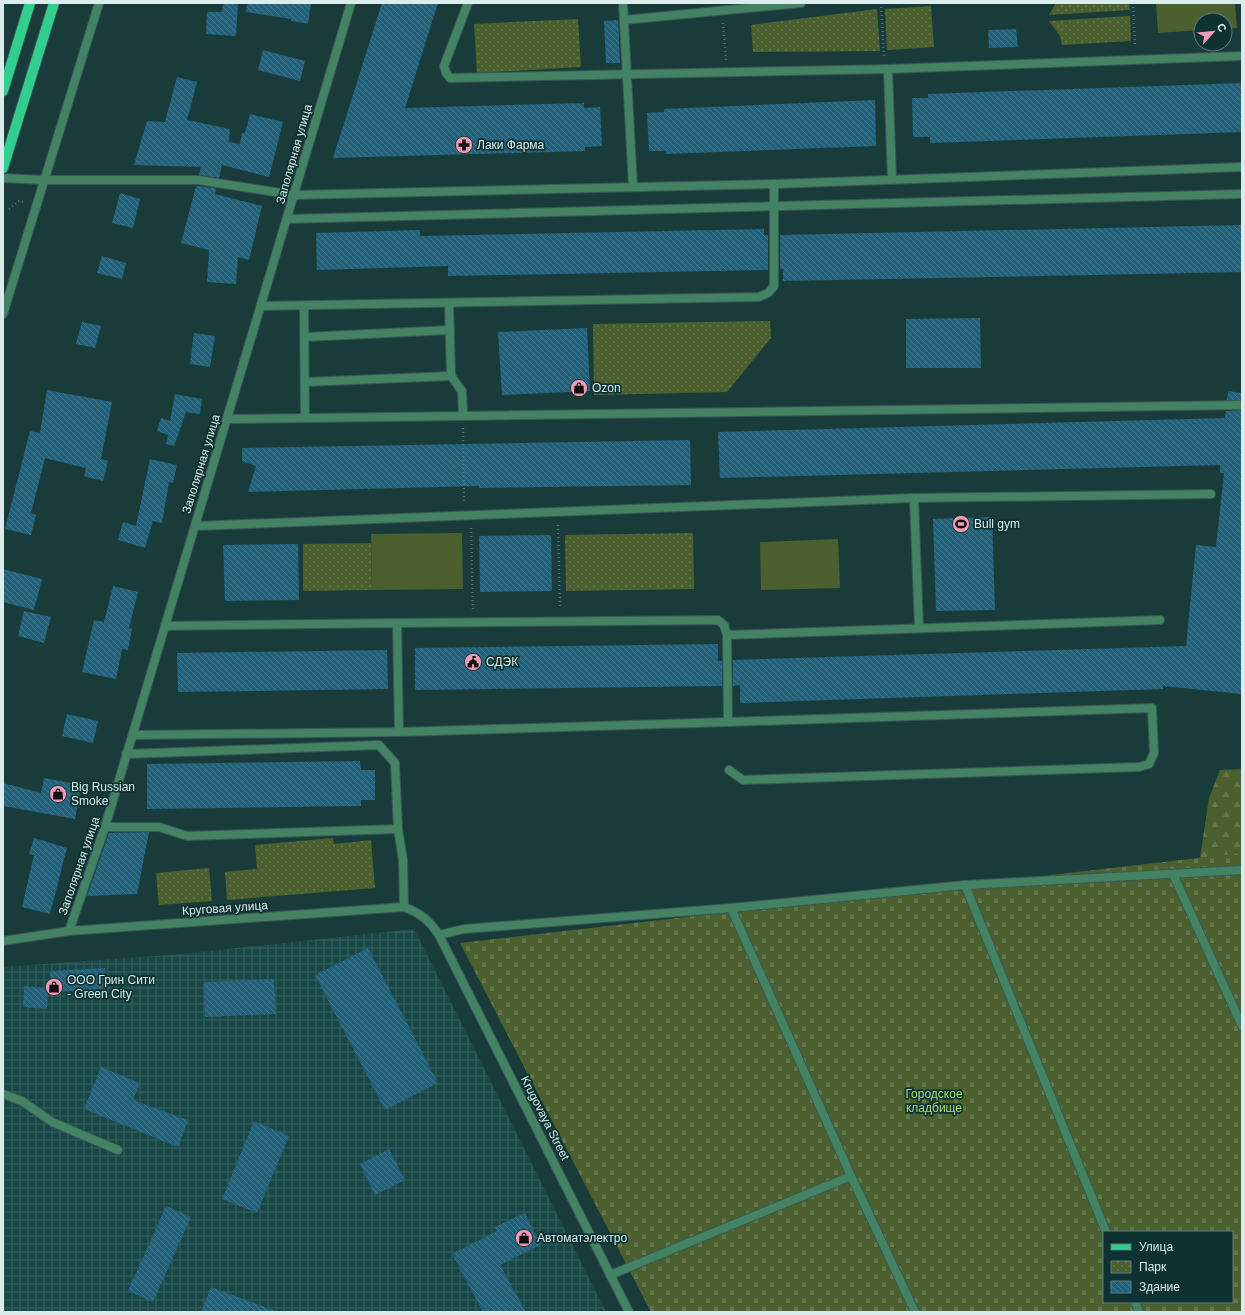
<svg xmlns="http://www.w3.org/2000/svg" width="1245" height="1315" viewBox="0 0 1245 1315" font-family="Helvetica,sans-serif">
<style>
.industrial{fill:url(#industrial-grid)}
.grass{fill:#4b602e}
.forest{fill:url(#forest-firs)}
.cemetery{fill:url(#cemetery-stones);fill-rule:evenodd}
.park{fill:url(#park-dots)}
.building{fill:url(#building-back-hatch)}
.lines{fill:none;stroke-linecap:round;stroke-linejoin:round}
.lane-casing{stroke:#385857;stroke-width:10}
.street-casing{stroke:#385857;stroke-width:10}
.primary-casing{stroke:#385857;stroke-width:12}
.path{stroke:#567473;stroke-width:2.5;stroke-dasharray:1 3;stroke-linecap:butt}
.lane{stroke:#438364;stroke-width:8}
.street{stroke:#438364;stroke-width:8}
.primary{stroke:#32ce90;stroke-width:10}
.labels{text-anchor:middle;dominant-baseline:central;stroke-width:3.5;stroke-linejoin:round;paint-order:stroke}
.poi-label{font-size:12px;fill:#daedec;stroke:#0e3231;text-anchor:start}
.street-label{font-size:12px;fill:#daedec;stroke:#0e3231}
.park-label{font-size:12px;fill:#afdf6c;stroke:#0e3231}
</style>
<defs>
<pattern id="industrial-grid" width="8" height="8" patternUnits="userSpaceOnUse"><rect width="8" height="8" fill="#184746"/><path d="M0 4h8M4 0v8" fill="none" stroke="#396261"/></pattern>
<pattern id="forest-firs" width="22" height="20" patternUnits="userSpaceOnUse"><rect width="22" height="20" fill="#4b602e"/><path d="M5 1l3.5 6h-7zM16 11l3.5 6h-7z" fill="#64774c"/></pattern>
<pattern id="cemetery-stones" width="16" height="16" patternUnits="userSpaceOnUse"><rect width="16" height="16" fill="#4b602e"/><path d="M2 7V4a2 2 0 0 1 4 0v3zM10 15v-3a2 2 0 0 1 4 0v3z" fill="#64774c"/></pattern>
<pattern id="park-dots" width="8" height="8" patternUnits="userSpaceOnUse"><rect width="8" height="8" fill="#4b602e"/><path d="M2 2h.1M6 6h.1" fill="none" stroke="#64774c" stroke-width="1.8" stroke-linecap="round"/></pattern>
<pattern id="building-back-hatch" width="6" height="6" patternUnits="userSpaceOnUse"><rect width="6" height="6" fill="#226179"/><path d="M-1 5l2 2M0 0l6 6M5-1l2 2" fill="none" stroke="#42788c"/></pattern>
</defs>
<rect width="100%" height="100%" fill="#193c3b"/>
<path class="industrial" d="M414,929L606,1312H3V967L182,954Z"/>
<g class="grass">
<path d="M1156,3H1235L1237,28L1225,29V20H1201V30L1158,33Z"/>
<path d="M462,533L463,589L372,590L371,534Z"/>
<path d="M838,539L840,588L761,590L760,542Z"/>
</g>
<path class="forest" d="M1242,769V856L1200,858L1209,798L1220,770Z"/>
<path class="cemetery" d="M1242,853V1312H651L460,943ZM1104,1232H1232V1302H1104Z"/>
<g class="park">
<path d="M1056,3H1129L1130,10L1049,15Z"/>
<path d="M931,6L934,47L887,50L885,9Z"/>
<path d="M877,9L880,51L753,52L751,25Z"/>
<path d="M1130,16L1131,41L1062,45L1060,36L1049,21Z"/>
<path d="M578,19L581,67L477,73L474,24Z"/>
<path d="M770,321L771,338L727,392L594,395L593,324Z"/>
<path d="M693,533L694,589L566,591L565,535Z"/>
<path d="M371,543L372,590L303,591V544Z"/>
<path d="M333,838L334,844L371,840L375,888L227,900L225,872L257,869L255,845Z"/>
<path d="M209,868L212,901L159,905L156,873Z"/>
</g>
<g class="building">
<path d="M223,3H238L236,36L206,34L207,12H222Z"/>
<path d="M247,3H311L308,24L291,21V19L246,12Z"/>
<path d="M382,3H438L405,108L584,103V108L600,107L602,146L585,147V151L333,158Z"/>
<path d="M618,20L620,63H606L604,21Z"/>
<path d="M1016,29L1018,47L989,48L988,30Z"/>
<path d="M263,50L305,61L300,81L258,70Z"/>
<path d="M177,77L197,82L187,120L230,129L229,142L240,144L242,133H245L250,114L283,122L269,177L222,165L219,178L199,175L201,167L134,165L147,121L165,122Z"/>
<path d="M1242,83V132L930,143V137H913L912,98H928V94Z"/>
<path d="M875,100L876,146L666,154V151H649L647,113L664,112V109Z"/>
<path d="M196,186L216,188L215,194L262,206L249,260L238,257L236,284L207,282L209,250L181,243Z"/>
<path d="M120,193L140,199L133,228L112,223Z"/>
<path d="M1242,225V272L783,281V269H780V235Z"/>
<path d="M764,229V235H768V270L448,276V266L317,270L316,233L420,230V236Z"/>
<path d="M102,256L126,263L122,279L97,273Z"/>
<path d="M980,318L981,368H906V319Z"/>
<path d="M82,322L101,326L95,348L76,344Z"/>
<path d="M587,328L590,391L502,395L498,332Z"/>
<path d="M194,333L215,336L210,367L190,364Z"/>
<path d="M47,390L112,402L101,459L108,461L103,481L84,476L86,468L45,458L31,513L36,515L31,535L5,529L30,431L40,433Z"/>
<path d="M1228,391L1242,393V400H1227Z"/>
<path d="M175,394L202,399L200,414L186,412L174,446L166,444L168,435L157,431L161,418L170,421Z"/>
<path d="M1242,410V694L1163,686V689L740,703V685L733,686V660L1186,646L1196,545L1216,547L1224,473H1220V465L720,478L718,432L1225,418L1226,411Z"/>
<path d="M690,440L691,485L479,488V486L248,492L256,466L242,461V448Z"/>
<path d="M150,459L177,465L173,483L169,482L162,523L153,521L145,548L118,540L123,522L136,526Z"/>
<path d="M992,517L995,610L936,611L933,519Z"/>
<path d="M551,535L552,591L480,592L479,536Z"/>
<path d="M298,544L299,600L225,601L223,545Z"/>
<path d="M3,569L42,579L34,610L3,602Z"/>
<path d="M113,586L138,592L129,628L132,629L128,650L122,649L116,679L82,672L94,620L104,622Z"/>
<path d="M24,611L51,617L44,643L18,636Z"/>
<path d="M718,644V661H722V686L415,690V648Z"/>
<path d="M387,650L388,689L178,692L177,653Z"/>
<path d="M67,714L98,721L93,743L62,736Z"/>
<path d="M360,761L361,770H375V800H361V806L147,809V764Z"/>
<path d="M44,778L81,785L75,819L3,806V783L41,793Z"/>
<path d="M149,832L137,894L87,896L109,833Z"/>
<path d="M34,838L67,848L50,914L22,907L34,855L29,854Z"/>
<path d="M368,948L438,1083L385,1110L315,975Z"/>
<path d="M105,968L106,989L51,992L50,971Z"/>
<path d="M274,979L276,1014L205,1017L204,982Z"/>
<path d="M24,986L48,988L47,1009L23,1007Z"/>
<path d="M101,1067L140,1083L133,1100L188,1120L178,1147L84,1109Z"/>
<path d="M254,1121L289,1136L257,1213L222,1199Z"/>
<path d="M389,1149L405,1180L375,1195L360,1164Z"/>
<path d="M166,1206L191,1217L153,1302L128,1291Z"/>
<path d="M525,1213L541,1245L500,1265L526,1312H483L452,1254L497,1231L495,1227Z"/>
<path d="M211,1287L273,1310V1312H201Z"/>
</g>
<g class="lines">
<defs>
<g id="lane">
<path d="M468,3L444,66L446,73L450,78L888,69L1242,56"/>
<path d="M623,3L633,187"/>
<path d="M624,20L801,3"/>
<path d="M888,69L892,180"/>
<path d="M3,178L44,180H198L294,195L774,184L1242,167"/>
<path d="M287,219L1242,194"/>
<path d="M261,306L759,297L768,293L774,286V184"/>
<path d="M304,306L305,418"/>
<path d="M3,314L99,3"/>
<path d="M305,337L450,330"/>
<path d="M305,382L451,376"/>
<path d="M463,416L1242,405"/>
<path d="M227,419L463,416L462,391L451,376L449,303"/>
<path d="M914,498L919,628"/>
<path d="M195,526L914,498L1211,494"/>
<path d="M397,623L718,620L724,625L727,635L728,722L399,732"/>
<path d="M727,635L1160,620"/>
<path d="M728,722L1152,708L1154,753L1149,764L1139,767L743,780L729,770"/>
<path d="M133,735L399,732L397,623L165,626"/>
<path d="M126,754L379,745L395,763L398,829L403,860L404,907"/>
<path d="M105,827H159L187,836L398,829"/>
<path d="M1173,874L1242,1026"/>
<path d="M965,885L1106,1232"/>
<path d="M731,908L851,1176L915,1312"/>
<path d="M3,1094L22,1101L52,1122L118,1150"/>
<path d="M610,1275L851,1176"/>
<path d="M1135,1302L1139,1312"/>
</g>
<g id="street">
<path d="M69,931L105,827L351,3"/>
<path d="M439,935L464,929L731,908L965,885L1242,870"/>
<path d="M3,941L69,931L404,907C420,913 429,920 439,935L629,1312"/>
</g>
<g id="primary">
<path d="M3,91L30,3"/>
<path d="M3,168L54,3"/>
</g>
</defs>
<use href="#lane" class="lane-casing"/>
<use href="#street" class="street-casing"/>
<use href="#primary" class="primary-casing"/>
<g class="path">
<path d="M881,3L884,57"/>
<path d="M1133,3L1135,47"/>
<path d="M723,23L726,60"/>
<path d="M9,209L19,201L23,202"/>
<path d="M463,428L464,503"/>
<path d="M558,525L560,608"/>
<path d="M471,528L473,609"/>
</g>
<use href="#lane" class="lane"/>
<use href="#street" class="street"/>
<use href="#primary" class="primary"/>
</g>
<defs>
<symbol id="pharmacy-disc" viewBox="-11 -11 22 22"><circle r="9.5" fill="#f09ab6" stroke="#0e3231"/><path d="M-2-6h4v4h4v4h-4v4h-4v-4h-4v-4h4Z" fill="#111"/></symbol>
<symbol id="shop-disc" viewBox="-11 -11 22 22"><circle r="9.5" fill="#f09ab6" stroke="#0e3231"/><path d="M-5-2.5h2.3a2.7 3.5 0 0 1 5.4 0H5L5.5 6h-11ZM-1.5-2.5h3a1.5 2.3 0 0 0-3 0Z" fill="#111"/></symbol>
<symbol id="stadium-disc" viewBox="-11 -11 22 22"><circle r="9.5" fill="#f09ab6" stroke="#0e3231"/><path d="M0-5a6.5 5 0 1 0 0 10a6.5 5 0 1 0 0-10ZM-3.5-1.8h7v3.6h-7Z" fill="#111"/></symbol>
<symbol id="civic-disc" viewBox="-11 -11 22 22"><circle r="9.5" fill="#f09ab6" stroke="#0e3231"/><path d="M-.6-6.5H3V-4.5H.6V-3L4-1V1h2V6H-6V1h2V-1L-.6-3ZM-1.2 2.5V6h2.4V2.5Z" fill="#111"/></symbol>
</defs>
<g fill-rule="evenodd">
<use href="#pharmacy-disc" x="454" y="135" width="20" height="20"/>
<use href="#shop-disc" x="569" y="378" width="20" height="20"/>
<use href="#stadium-disc" x="951" y="514" width="20" height="20"/>
<use href="#civic-disc" x="463" y="652" width="20" height="20"/>
<use href="#shop-disc" x="48" y="784" width="20" height="20"/>
<use href="#shop-disc" x="44" y="977" width="20" height="20"/>
<use href="#shop-disc" x="514" y="1228" width="20" height="20"/>
</g>
<g class="labels">
<g class="poi-label">
<text x="477" y="145">Лаки Фарма</text>
<text x="592" y="388">Ozon</text>
<text x="974" y="524">Bull gym</text>
<text x="486" y="662">СДЭК</text>
<text x="71" y="787">Big Russian<tspan x="71" dy="14">Smoke</tspan></text>
<text x="67" y="980">ООО Грин Сити<tspan x="67" dy="14">- Green City</tspan></text>
<text x="537" y="1238">Автоматэлектро</text>
</g>
<g class="street-label">
<text transform="translate(294 154) rotate(-74)">Заполярная улица</text>
<text transform="translate(201 464) rotate(-73)">Заполярная улица</text>
<text transform="translate(79 866) rotate(-71)">Заполярная улица</text>
<text transform="translate(225 908) rotate(-4)">Круговая улица</text>
<text transform="translate(545 1118) rotate(63)">Krugovaya Street</text>
</g>
<g class="park-label">
<text x="934" y="1094">Городское<tspan x="934" dy="14">кладбище</tspan></text>
</g>
</g>
<rect width="1245" height="1315" fill="none" stroke="#daedec" stroke-width="8"/>
<rect x="1103" y="1231" width="130" height="72" fill="#0e3231" stroke="#607d7c"/>
<rect x="1111" y="1244" width="20" height="6" fill="#32ce90" stroke="#607d7c"/>
<text x="1139" y="1251" font-size="12" fill="#daedec">Улица</text>
<rect x="1111" y="1261" width="20" height="12" fill="url(#park-dots)" stroke="#607d7c"/>
<text x="1139" y="1271" font-size="12" fill="#daedec">Парк</text>
<rect x="1111" y="1281" width="20" height="12" fill="url(#building-back-hatch)" stroke="#607d7c"/>
<text x="1139" y="1291" font-size="12" fill="#daedec">Здание</text>
<g transform="translate(1213 32) rotate(63)"><circle r="19" fill="#0e3231" stroke="#607d7c"/>
<path d="M0-3L7 15L0 10L-7 15Z" fill="#f09ab6"/>
<text y="-6" font-size="11" font-weight="bold" text-anchor="middle" fill="#daedec">С</text>
</g>
</svg>
